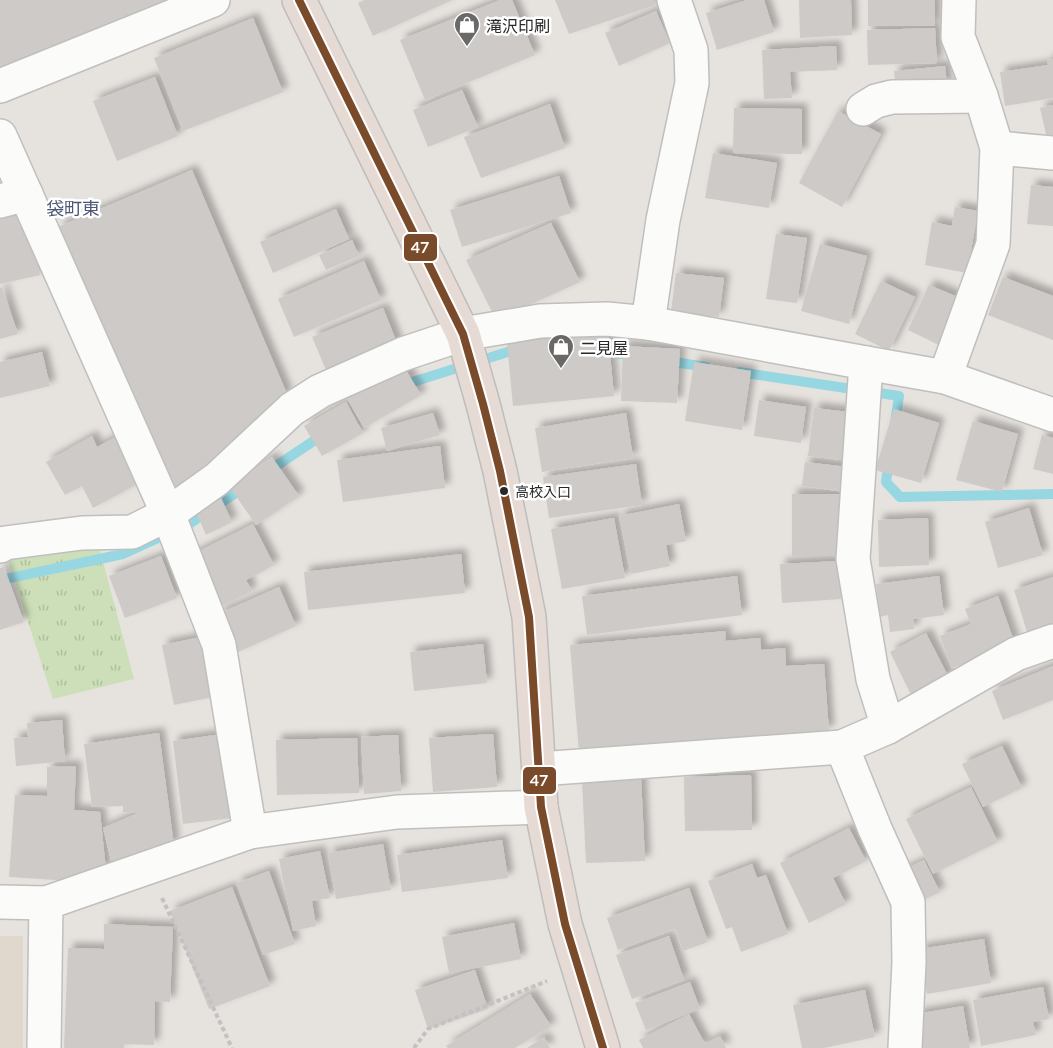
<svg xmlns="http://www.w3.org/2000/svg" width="1053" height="1048" viewBox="0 0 1053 1048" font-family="Lato,'Noto Sans JP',sans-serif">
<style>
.education{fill:#e0d8cd}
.grass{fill:url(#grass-tufts)}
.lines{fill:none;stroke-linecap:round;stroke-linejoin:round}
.stream{stroke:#97d7e2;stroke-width:10}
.building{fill:#cdcac7;filter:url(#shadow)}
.minor-casing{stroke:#c0bfbf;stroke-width:36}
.highway-casing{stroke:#bfbdbc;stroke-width:36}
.path{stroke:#c3c2c2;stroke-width:4;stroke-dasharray:4.5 3;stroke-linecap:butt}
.minor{stroke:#fbfbfa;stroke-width:33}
.highway{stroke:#e6dad4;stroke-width:33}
.bus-1-casing{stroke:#fff;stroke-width:12}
.bus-1{stroke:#7a4b2a;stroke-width:8}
.bus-dot{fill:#282828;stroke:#fff;stroke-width:2}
.labels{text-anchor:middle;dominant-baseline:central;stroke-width:5;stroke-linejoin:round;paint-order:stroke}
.bus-label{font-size:14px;fill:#282828;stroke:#fff;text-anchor:start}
.poi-label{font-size:16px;fill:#282828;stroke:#fff;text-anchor:start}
.neighbourhood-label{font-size:18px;fill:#4d5875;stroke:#fff}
.line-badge{stroke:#fff;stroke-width:2}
.badge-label{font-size:16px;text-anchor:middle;font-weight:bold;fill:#fff}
</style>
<defs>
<pattern id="grass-tufts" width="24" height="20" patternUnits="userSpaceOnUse" patternTransform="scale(1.5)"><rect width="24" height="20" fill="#cddfb9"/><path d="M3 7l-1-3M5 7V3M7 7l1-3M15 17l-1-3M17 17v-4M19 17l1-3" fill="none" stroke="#b0bf9f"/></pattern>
<filter id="shadow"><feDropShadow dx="5.5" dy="-5.5" stdDeviation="3" flood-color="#0004"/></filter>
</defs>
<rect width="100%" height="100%" fill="#e6e2de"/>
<rect class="education" x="0" y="936" width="23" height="112"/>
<path class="grass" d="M99,546L134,679L53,699L8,560Z"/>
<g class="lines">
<g class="stream">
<path d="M597,350L634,356"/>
<path d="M668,361L706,367"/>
<path d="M739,372L899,396L895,423"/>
<path d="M400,386L520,348"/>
<path d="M889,462L886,482L900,497L1053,494"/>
<path d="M267,472L324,434"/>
<path d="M0,580L123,554L189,524L246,486"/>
</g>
</g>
<g class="building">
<path d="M0,0H201L0,85Z"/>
<path d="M365,0H452L373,36L358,3Z"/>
<path d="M500,0H512L535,55L425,100L400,40Z"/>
<path d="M555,0H653L655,5L569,34Z"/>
<path d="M747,0H764L774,32L717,50L706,13Z"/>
<path d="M799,0H851L852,35L800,38Z"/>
<rect x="868" y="0" width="67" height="26"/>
<path d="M656,11L670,43L619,66L605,33Z"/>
<path d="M253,18L283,92L183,131L154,58Z"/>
<path d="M935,28L937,63L868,65L867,30Z"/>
<path d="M836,46L837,70L790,72L792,98L764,99L762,50Z"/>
<path d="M1053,59V98L1005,106L1000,72L1048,65L1047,60Z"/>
<path d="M945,66L947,86L896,91L894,71Z"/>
<path d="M155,77L178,136L117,161L93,101Z"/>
<path d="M462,90L478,127L428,147L413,110Z"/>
<path d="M550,104L565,148L481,178L464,137Z"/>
<path d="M1053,105V146L1049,147L1040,108Z"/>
<path d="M734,108L802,109V154L733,153Z"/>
<path d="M838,111L881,134L842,207L799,183Z"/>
<path d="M713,153L777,163L769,208L705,198Z"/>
<path d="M192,170L287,394L175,501L58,227Z"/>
<path d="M559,176L571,213L462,247L450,210Z"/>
<path d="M1031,185L1053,187V226L1027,224Z"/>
<path d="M955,207L978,211L967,273L925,265L932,222L952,226Z"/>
<path d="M336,209L349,239L273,273L260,242Z"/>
<path d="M26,211L40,275L0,284V217Z"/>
<path d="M551,223L580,282L496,320L466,260Z"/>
<path d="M776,234L807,238L797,303L766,299Z"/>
<path d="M352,240L359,256L326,270L319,255Z"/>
<path d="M820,244L867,256L849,324L801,311Z"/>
<path d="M364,261L381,300L294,337L278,299Z"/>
<path d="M676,273L724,278L719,317L671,312Z"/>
<path d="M1003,277L1053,296V340L988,315Z"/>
<path d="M881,281L915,297L889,351L855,334Z"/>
<path d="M929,285L965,300L943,347L908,330Z"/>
<path d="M2,287L18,334L0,339V288Z"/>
<path d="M383,308L399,348L329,377L312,337Z"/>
<path d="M608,333L614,396L513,406L507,343Z"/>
<path d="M623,346L680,349L677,403L621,401Z"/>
<path d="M42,352L50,386L0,398V362Z"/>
<path d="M401,362L421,395L364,428L345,395Z"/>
<path d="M694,362L751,371L742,430L685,421Z"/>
<path d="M759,400L806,407L801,443L754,436Z"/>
<path d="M346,402L363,433L322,456L304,426Z"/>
<path d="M814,408L857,413L850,461L808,456Z"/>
<path d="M894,409L939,423L921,483L875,470Z"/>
<path d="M433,413L440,435L387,451L381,428Z"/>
<path d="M626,413L633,458L542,472L535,428Z"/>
<path d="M973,421L1018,434L1002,492L956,480Z"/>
<path d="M1042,435L1053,438V474L1033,469Z"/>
<path d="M92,436L97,447L116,437L141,482L93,508L82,486L65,495L46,462Z"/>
<path d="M440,446L445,488L343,502L337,460Z"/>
<path d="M272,457L299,496L256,525L229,486Z"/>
<path d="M805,462L848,467L844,492L802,486Z"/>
<path d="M636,464L642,505L549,518L543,477Z"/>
<rect x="792" y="494" width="49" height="62"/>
<path d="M221,498L232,522L206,535L195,510Z"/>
<path d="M679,504L686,541L666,545L670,566L631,574L619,516Z"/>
<path d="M1029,508L1043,555L998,568L985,522Z"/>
<path d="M614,518L625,578L562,589L551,529Z"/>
<path d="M928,518L929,565L879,567L878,520Z"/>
<path d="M253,524L274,565L246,580L252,591L216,609L189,556Z"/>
<path d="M461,554L465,593L308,610L304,572Z"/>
<path d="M161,556L177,598L125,618L109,576Z"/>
<path d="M839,561L841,599L782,603L780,564Z"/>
<path d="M4,567L24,622L0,630V568Z"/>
<path d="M737,576L742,615L587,635L582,596Z"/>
<path d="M939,576L944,615L913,619L914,629L890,632L888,615L880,617L876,584Z"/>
<path d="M1053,577V624L1027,632L1014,590Z"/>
<path d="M279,587L296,626L236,653L218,614Z"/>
<path d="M998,596L1015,644L952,668L940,636L971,624L965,609Z"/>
<path d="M726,631L725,641L760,638L761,650L785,648L786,666L824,664L829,731L579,752L570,645Z"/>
<path d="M926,633L949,678L912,697L890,652Z"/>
<path d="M201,637L213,697L174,705L162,645Z"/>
<path d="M483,644L487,683L414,691L410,652Z"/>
<path d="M1053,666V700L1003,720L992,691Z"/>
<path d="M62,720L65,761L16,766L14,738L28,737L27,723Z"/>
<path d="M159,733L174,845L113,868L103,828L138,813L123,812V806L92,807L84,744Z"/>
<path d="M222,734L232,818L183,824L173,741Z"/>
<path d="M493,734L497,787L433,792L429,738Z"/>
<path d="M398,735L401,791L364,794L361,737Z"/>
<path d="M357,738L359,793L277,795L276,740Z"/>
<path d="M1002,746L1022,788L983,807L962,764Z"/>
<path d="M76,766L74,810L100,812L106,870L72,881L9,877L15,795L47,796V767Z"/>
<path d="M751,775L752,830L685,831L684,777Z"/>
<path d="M641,777L645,861L586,863L582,780Z"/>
<path d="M971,787L998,842L933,874L906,819Z"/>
<path d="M849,828L866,861L833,878L846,904L809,923L780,863Z"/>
<path d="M502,840L508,878L402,892L397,855Z"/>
<path d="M383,844L391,890L336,899L328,853Z"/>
<path d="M320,851L330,898L312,901L316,926L293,931L279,859Z"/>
<path d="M924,860L940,892L917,903L901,871Z"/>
<path d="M752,864L757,878L766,875L788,934L741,952L732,927L726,929L708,881Z"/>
<path d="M269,871L295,944L263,955L236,883Z"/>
<path d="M232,887L270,986L209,1009L170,911Z"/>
<path d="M689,888L708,942L683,951L675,929L618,950L607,918Z"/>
<path d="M514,923L521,959L449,973L442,937Z"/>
<path d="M104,924L173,927L170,1002L155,1001L154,1045L124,1044V1048H64L68,948L104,949Z"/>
<path d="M669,936L684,980L632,999L616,955Z"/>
<path d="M984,939L991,983L927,994L919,949Z"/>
<path d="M475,970L488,1009L428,1029L415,990Z"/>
<path d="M690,982L700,1009L646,1030L635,1003Z"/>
<path d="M1043,987L1049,1019L1033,1022L1036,1035L981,1046L973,1000Z"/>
<path d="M865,990L875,1037L824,1048H802L793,1005Z"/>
<path d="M530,994L551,1026L515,1048H448L446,1046Z"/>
<path d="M963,1006L970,1048H922L916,1014Z"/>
<path d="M689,1014L705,1044L720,1036L726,1048H643L639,1040Z"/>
<path d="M544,1037L550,1048H527Z"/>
</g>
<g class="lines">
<defs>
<g id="minor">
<path d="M0,86L213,0"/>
<path d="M863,109L876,101L892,97L981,96"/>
<path d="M0,136L168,514L219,645L250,832"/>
<path d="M997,148L1053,153"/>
<path d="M0,201L26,194"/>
<path d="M648,323L663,220L692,83L691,50L674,0"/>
<path d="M866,363L853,559L873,679L888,727"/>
<path d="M945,377L993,244L997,148L981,96L958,37L959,0"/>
<path d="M0,546L5,543L82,533L132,532L168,514L217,479L292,409L320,391L403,354L463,334L540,321L607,319L648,323L866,363L945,377L1053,415"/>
<path d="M842,747L875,829L908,902L909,962L905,1048"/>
<path d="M539,769L842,747L888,727L1016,654L1053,641"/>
<path d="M0,902L46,903L250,832L397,812L541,807"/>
<path d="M44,1048L46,903"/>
</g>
<path id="highway" d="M299,0L463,334L483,404L500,471L529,617L541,807L565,924L603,1048"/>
</defs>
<use href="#minor" class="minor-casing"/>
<use href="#highway" class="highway-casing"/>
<g class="path">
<path d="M162,898L232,1048"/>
<path d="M414,1048L428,1029L547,981"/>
</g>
<use href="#minor" class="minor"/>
<use href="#highway" class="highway"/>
<defs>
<path id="bus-1" d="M299,0L463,334L483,404L500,471L529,617L541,807L565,924L603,1048"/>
</defs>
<use href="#bus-1" class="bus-1-casing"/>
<use href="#bus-1" class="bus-1"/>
</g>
<defs>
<symbol id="shop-pin" viewBox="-11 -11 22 30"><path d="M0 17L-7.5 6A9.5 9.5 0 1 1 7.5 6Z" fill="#6a6968" stroke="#fff"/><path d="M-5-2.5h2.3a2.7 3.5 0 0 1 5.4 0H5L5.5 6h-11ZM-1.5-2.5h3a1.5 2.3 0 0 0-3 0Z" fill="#fff"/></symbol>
</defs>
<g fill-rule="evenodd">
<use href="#shop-pin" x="452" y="10" width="30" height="40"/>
<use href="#shop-pin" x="546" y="332" width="30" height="40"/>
</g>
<circle class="bus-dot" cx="504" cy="491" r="5"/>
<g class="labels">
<g class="bus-label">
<text x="515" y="491">高校入口</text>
</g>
<g class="poi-label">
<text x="486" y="25">滝沢印刷</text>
<text x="580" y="347">二見屋</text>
</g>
<g class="neighbourhood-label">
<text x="73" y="208">袋町東</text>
</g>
</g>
<g class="line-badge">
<rect x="403" y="233" width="35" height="29" rx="6" fill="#7a4b2a"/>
<rect x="522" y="766" width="35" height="29" rx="6" fill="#7a4b2a"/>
</g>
<g class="badge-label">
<text x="420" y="253">47</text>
<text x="539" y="786">47</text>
</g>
</svg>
